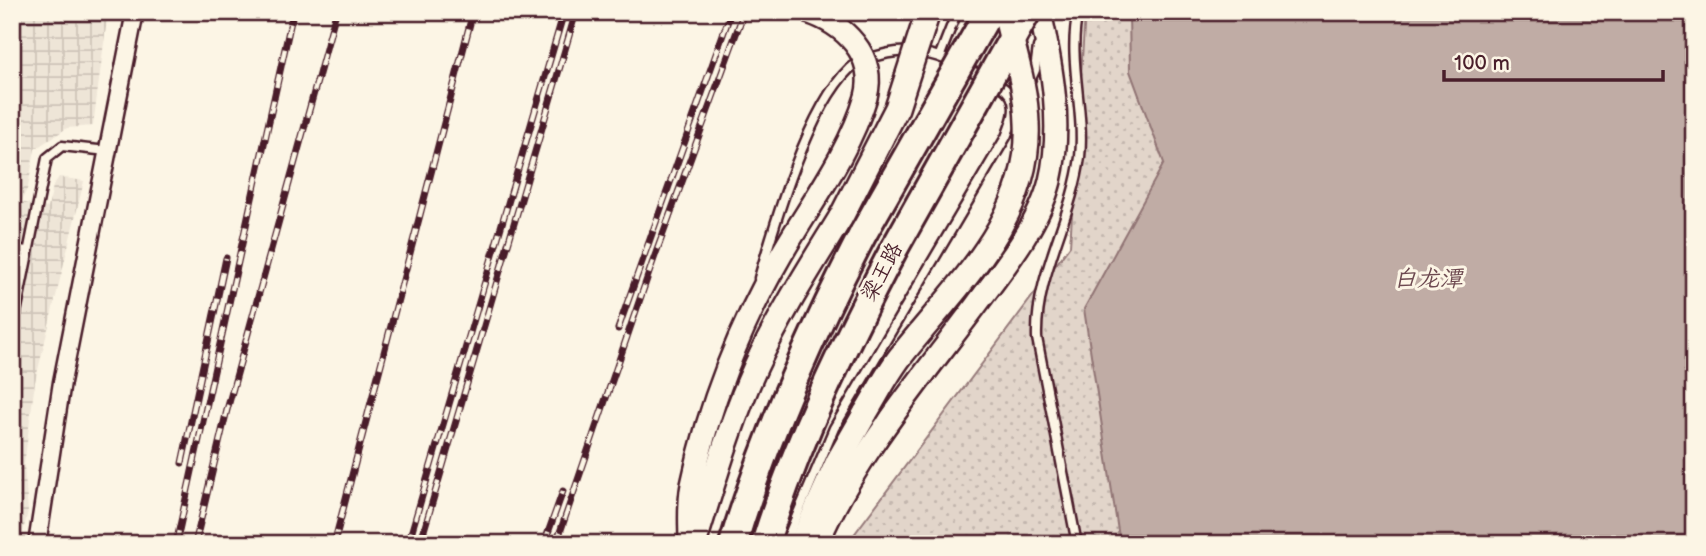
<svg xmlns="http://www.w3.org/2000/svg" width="1706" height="556" viewBox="0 0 1706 556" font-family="'Balsamiq Sans','LXGW WenKai TC',sans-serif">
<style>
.industrial{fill:url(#industrial-grid)}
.park{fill:url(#park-dots);stroke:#967a7a;stroke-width:2}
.water{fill:#c0aca5;stroke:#917474;stroke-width:2}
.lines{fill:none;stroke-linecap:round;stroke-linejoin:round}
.service-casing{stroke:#4a1f2b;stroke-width:13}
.minor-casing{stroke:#4a1f2b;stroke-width:21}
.tertiary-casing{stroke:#4a1f2b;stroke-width:26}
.secondary-casing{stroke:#4a1f2b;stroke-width:28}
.primary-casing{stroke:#4a1f2b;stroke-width:32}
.service{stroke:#fcf5e5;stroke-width:8}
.minor{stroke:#fcf5e5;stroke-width:16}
.tertiary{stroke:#fcf5e5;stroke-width:21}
.secondary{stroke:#fcf5e5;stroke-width:23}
.primary{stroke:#fcf5e5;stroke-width:26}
.rail-casing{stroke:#4a1f2b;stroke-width:7}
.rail{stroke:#fcf5e5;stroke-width:4.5;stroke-dasharray:13;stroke-linecap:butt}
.tertiary-bridge-casing{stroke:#4a1f2b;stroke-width:26;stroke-linecap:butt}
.secondary-bridge-casing{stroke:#4a1f2b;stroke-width:28;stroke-linecap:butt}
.primary-bridge-casing{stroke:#4a1f2b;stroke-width:32;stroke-linecap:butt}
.tertiary-bridge{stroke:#fcf5e5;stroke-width:21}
.secondary-bridge{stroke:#fcf5e5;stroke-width:23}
.primary-bridge{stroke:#fcf5e5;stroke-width:26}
.labels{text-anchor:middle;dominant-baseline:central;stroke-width:6;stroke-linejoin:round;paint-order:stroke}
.street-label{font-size:21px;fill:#4a1f2b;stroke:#fcf5e5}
.water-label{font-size:23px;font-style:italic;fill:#6d4950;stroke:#fcf5e5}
</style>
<defs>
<pattern id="industrial-grid" width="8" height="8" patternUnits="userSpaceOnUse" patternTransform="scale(1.75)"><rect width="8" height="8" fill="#eee5d7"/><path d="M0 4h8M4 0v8" fill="none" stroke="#cec4b9"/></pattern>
<pattern id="park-dots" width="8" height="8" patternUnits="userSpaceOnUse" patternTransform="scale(1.75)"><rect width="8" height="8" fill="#e2d5ca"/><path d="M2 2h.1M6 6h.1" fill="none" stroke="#c3b6ae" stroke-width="1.8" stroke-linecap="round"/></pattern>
</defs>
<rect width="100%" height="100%" fill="#fcf5e5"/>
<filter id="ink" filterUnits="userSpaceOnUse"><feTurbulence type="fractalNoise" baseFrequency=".0143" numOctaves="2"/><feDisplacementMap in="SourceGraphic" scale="14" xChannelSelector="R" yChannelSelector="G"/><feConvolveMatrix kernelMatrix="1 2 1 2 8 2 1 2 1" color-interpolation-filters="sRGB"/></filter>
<g filter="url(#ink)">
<path class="industrial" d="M12,12H108L93,126L67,128L35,149L28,187L21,202L48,208L53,186L59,177L84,181L35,382L24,465L28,511L20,544H12Z"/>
<path class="park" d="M1085,12H1694V544H847L1070,246Z"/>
<path class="water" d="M1129,12H1694V544H1120L1084,309L1164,163L1130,71Z"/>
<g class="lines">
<defs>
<g id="service">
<path d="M940,55L957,12"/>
<path d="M1028,85L1035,70L1038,47"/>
<path d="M12,249L27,251"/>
<path d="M759,278C775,222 808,108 850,68C855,63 862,62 869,59C910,42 943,56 980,75C991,81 1004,85 1011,96C1018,109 1011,124 1006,137L834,428L785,544"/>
<path d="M12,333L47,158L62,146L107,151"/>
<path d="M1077,544L1037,338C1035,275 1072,219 1080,157C1085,110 1067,58 1078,12"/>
</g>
<path id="minor" d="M37,544L62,382L135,12"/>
<g id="tertiary">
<path d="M690,544C690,525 688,504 692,485C708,407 740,326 780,257C809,206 849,154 866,97"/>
<path d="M817,544C855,456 920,381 977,304C1003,269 1039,225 1050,181C1063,126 1052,66 1040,12"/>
</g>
<g id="secondary">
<path d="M694,544C713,484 730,423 756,366C780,314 811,266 841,217"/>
<path d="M801,544L838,461L866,412"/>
</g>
<g id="primary">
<path d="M733,544C766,435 812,332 864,232"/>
<path d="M765,544C797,441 844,344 894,249"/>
</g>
</defs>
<use href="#service" class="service-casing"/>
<use href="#minor" class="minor-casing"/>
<use href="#tertiary" class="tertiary-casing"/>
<use href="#secondary" class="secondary-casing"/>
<use href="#primary" class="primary-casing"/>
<use href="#service" class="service"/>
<use href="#minor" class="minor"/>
<use href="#tertiary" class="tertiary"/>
<use href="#secondary" class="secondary"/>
<use href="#primary" class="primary"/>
<defs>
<g id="rail">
<path d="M618,329L731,12"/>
<path d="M182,463L226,258"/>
<path d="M176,544L293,12"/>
<path d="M195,544L227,410L336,12"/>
<path d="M334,544L473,12"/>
<path d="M408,544L564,12"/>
<path d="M420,544L576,12"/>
<path d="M544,544L563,491"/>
<path d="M556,544L652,264L744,12"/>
</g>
</defs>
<use href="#rail" class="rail-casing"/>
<use href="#rail" class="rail"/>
<defs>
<path id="tertiary-bridge" d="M807,12C844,24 877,55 866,97"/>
<g id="secondary-bridge">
<path d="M841,217L897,108L928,12"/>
<path d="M866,412C877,394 887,374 900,357C955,287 1032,219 1027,123C1026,85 1013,49 1005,12"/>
</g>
<g id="primary-bridge">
<path d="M864,232L989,12"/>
<path d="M894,249L1027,12"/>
</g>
</defs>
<use href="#tertiary-bridge" class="tertiary-bridge-casing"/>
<use href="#secondary-bridge" class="secondary-bridge-casing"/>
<use href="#primary-bridge" class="primary-bridge-casing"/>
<use href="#tertiary-bridge" class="tertiary-bridge"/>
<use href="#secondary-bridge" class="secondary-bridge"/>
<use href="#primary-bridge" class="primary-bridge"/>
</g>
</g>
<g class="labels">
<g class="street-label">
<text transform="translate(882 272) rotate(-62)">梁王路</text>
</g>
<g class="water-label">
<text x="1428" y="279">白龙潭</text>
</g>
</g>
<rect width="1706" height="556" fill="none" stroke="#fcf5e5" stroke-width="42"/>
<rect x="21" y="21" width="1664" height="514" fill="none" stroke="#4a1f2b" stroke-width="2.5" filter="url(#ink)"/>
<path d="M1444 70v10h219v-10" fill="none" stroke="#4a1f2b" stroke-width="3.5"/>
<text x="1454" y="70" font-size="21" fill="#4a1f2b" stroke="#fcf5e5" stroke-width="5" paint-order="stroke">100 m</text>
</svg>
